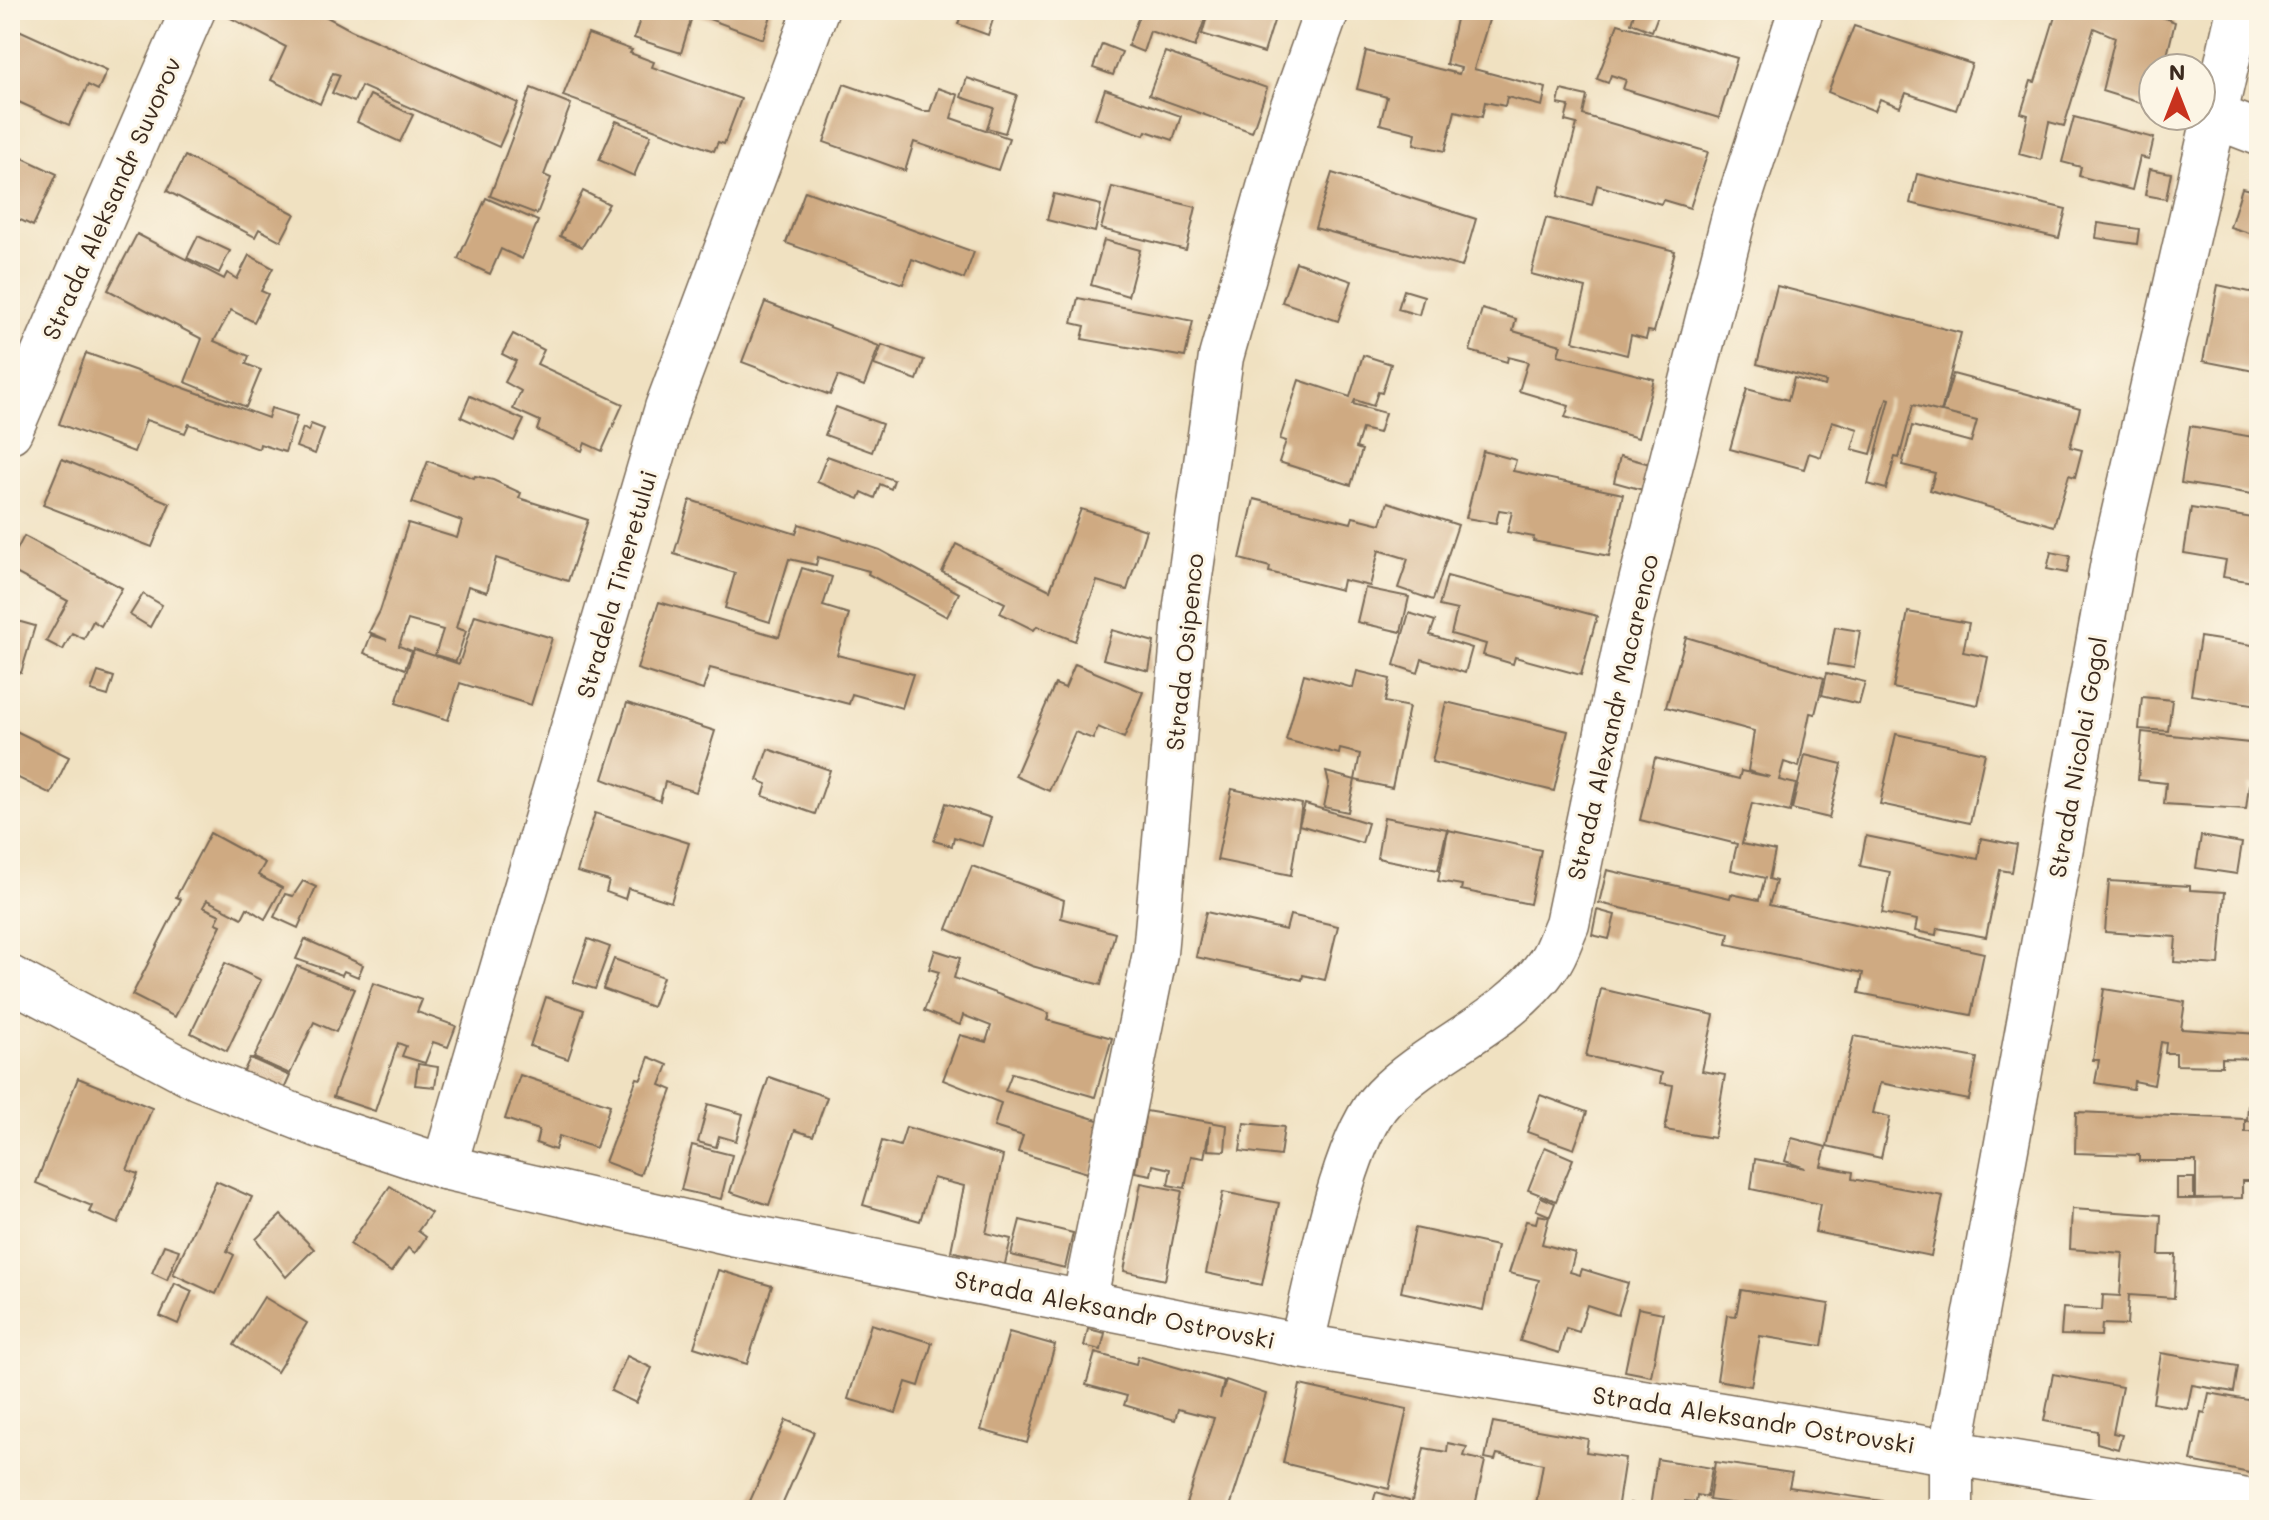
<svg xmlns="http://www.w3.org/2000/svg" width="2269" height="1520" viewBox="0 0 2269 1520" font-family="Mali,sans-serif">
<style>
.building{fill:#cfaa82}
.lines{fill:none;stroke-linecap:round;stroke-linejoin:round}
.minor-casing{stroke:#7a6a57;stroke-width:47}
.minor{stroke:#fff;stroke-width:44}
.labels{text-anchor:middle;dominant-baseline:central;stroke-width:6;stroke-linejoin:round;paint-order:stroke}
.street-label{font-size:24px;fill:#3b2a1e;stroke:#fcf5e5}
</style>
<rect width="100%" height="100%" fill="#fcf5e5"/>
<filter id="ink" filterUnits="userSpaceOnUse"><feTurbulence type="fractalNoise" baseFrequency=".0125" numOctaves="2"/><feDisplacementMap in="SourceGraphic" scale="16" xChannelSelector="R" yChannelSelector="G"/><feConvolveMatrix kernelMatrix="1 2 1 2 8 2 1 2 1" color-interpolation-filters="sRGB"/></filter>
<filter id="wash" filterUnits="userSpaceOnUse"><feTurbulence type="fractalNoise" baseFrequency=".006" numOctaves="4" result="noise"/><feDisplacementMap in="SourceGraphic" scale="32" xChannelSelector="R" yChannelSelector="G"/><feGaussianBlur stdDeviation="1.8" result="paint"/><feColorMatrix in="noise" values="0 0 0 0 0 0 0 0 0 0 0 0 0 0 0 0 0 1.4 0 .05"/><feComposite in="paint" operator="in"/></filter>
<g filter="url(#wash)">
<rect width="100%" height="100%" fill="#f0e1c1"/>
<g id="blocks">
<g class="building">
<path d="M227,10H314L351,30L518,103L499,147L361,86L354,102L332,93L340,75L333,73L320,104L271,80L286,47L225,15Z"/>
<path d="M643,10H773L763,39L693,13L681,53L634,38Z"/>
<path d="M963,10H996L988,35L958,24Z"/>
<path d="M1141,10H1208L1195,47L1150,31L1143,52L1128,46Z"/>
<path d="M1209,10H1251L1275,18L1264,53L1202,34Z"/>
<path d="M1458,10H1492L1474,69L1546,88L1542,106L1507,97L1505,106L1485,102L1482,117L1455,111L1445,151L1414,144L1416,133L1380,124L1387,97L1357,89L1366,51L1459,74L1461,68L1446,64Z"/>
<path d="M1635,10H1660L1652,31L1631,23Z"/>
<path d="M2057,10H2145L2175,22L2164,68H2153V107L2102,91L2115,37L2094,28L2064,126L2049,122L2041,160L2019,154L2028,115L2021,113L2031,81L2035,82Z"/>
<path d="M1618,24L1737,58L1719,118L1623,89L1626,80L1611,75L1608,83L1597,79Z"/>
<path d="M10,26L107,70L98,90L88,85L69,125L10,98Z"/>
<path d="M1854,26L1972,64L1956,110L1906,93L1900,107L1880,99L1875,111L1828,92Z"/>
<path d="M588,34L632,50L630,53L654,62L652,67L741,99L724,144L718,142L714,151L563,96Z"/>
<path d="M1102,44L1122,52L1113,75L1093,68Z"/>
<path d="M1165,52L1267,88L1252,132L1149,95Z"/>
<path d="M967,78L1017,95L1005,133L987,128L994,108L961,97Z"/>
<path d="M844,84L922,111H930L938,88L958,95L951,118L1009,138L998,170L914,142L905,171L824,142Z"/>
<path d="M531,88L571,104L544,175L551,178L537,214L490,196Z"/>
<path d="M1105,89L1181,116L1173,140L1146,131L1144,135L1095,118Z"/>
<path d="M1561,90L1587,96L1583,115L1708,152L1690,208L1663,200L1661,204L1597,185L1592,205L1558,196L1577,124L1565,121L1569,106L1558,104Z"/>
<path d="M370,95L413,115L400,142L357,122Z"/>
<path d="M2074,117L2154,138L2149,159L2140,157L2132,190L2079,176L2081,167L2062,162Z"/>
<path d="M616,121L651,135L634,176L599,160Z"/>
<path d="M10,152L57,174L33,226L10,215Z"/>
<path d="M185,156L295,214L281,241L259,229L255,237L167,191Z"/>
<path d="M2150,169L2171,173L2166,199L2145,195Z"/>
<path d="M1332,173L1476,219L1462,267L1315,228Z"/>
<path d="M1917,174L2066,209L2059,238L1910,203Z"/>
<path d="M1112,187L1196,207L1186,250L1101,229Z"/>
<path d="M2255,187L2259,188V236L2230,227L2242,188L2254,191Z"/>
<path d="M583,191L609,204L582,247L560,236Z"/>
<path d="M805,191L974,252L964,279L912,259L903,284L786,243Z"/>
<path d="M1054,194L1101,205L1095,232L1047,220Z"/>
<path d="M486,198L538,221L522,259L501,249L490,274L458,259Z"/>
<path d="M1546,218L1675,251L1654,332L1648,331L1646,339L1631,335L1627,355L1573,341L1586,288L1531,274Z"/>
<path d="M2098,223L2139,229L2137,244L2096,238Z"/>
<path d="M137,234L224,279L227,273L237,279L249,255L273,268L261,291L268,294L254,322L231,310L214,341L249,356L246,364L261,370L246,407L185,382L202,339L108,290Z"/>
<path d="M198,236L230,251L219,273L187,258Z"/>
<path d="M1104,240L1140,250L1128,296L1091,285Z"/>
<path d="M1296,262L1352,281L1338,321L1282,302Z"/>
<path d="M2218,285L2259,294V372L2203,361Z"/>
<path d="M1777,286L1961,333L1941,412L1913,405L1899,458L1895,457L1886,489L1868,484L1890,399L1887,398L1871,454L1852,449L1858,429L1832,421L1821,457L1809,453L1804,469L1730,449L1747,389L1788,400L1794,378L1825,386L1826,382L1757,364Z"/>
<path d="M1404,290L1424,296L1419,315L1398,309Z"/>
<path d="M1078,298L1193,321L1185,357L1082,339L1085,326L1072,323Z"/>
<path d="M765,302L879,346L864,386L838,376L830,395L742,362Z"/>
<path d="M1482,309L1516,319L1513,331L1561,345L1558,355L1654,379L1638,438L1565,417L1569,406L1519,391L1528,362L1508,357L1507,362L1470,351Z"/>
<path d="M513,334L544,350L537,364L623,404L602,451L585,443L582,451L537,430L540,421L513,409L521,391L505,382L516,361L502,354Z"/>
<path d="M882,345L924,360L917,380L874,365Z"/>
<path d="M86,353L268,418L271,408L297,416L285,452L260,444L259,449L189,424L185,433L146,420L134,452L59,424Z"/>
<path d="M1363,355L1391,364L1382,393L1378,392L1373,406L1355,400L1353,404L1385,413L1379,433L1362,429L1356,448L1362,450L1351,485L1279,462L1286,441L1280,439L1299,380L1350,397Z"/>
<path d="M1953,374L2080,408L2070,447L2082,450L2075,477L2069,475L2054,526L1930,490L1935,473L1902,465L1912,426L1971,442L1977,421L1942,412Z"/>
<path d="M470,396L524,420L514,441L461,417Z"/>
<path d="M836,407L882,424L872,452L825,435Z"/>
<path d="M311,424L324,429L315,454L296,447L303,428L308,431Z"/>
<path d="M2190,426L2259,438V495L2181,483Z"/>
<path d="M1483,451L1516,460L1513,471L1623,494L1609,556L1533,541L1534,537L1507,532L1512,512L1499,510L1496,523L1466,518Z"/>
<path d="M827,456L894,480L891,489L880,484L875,498L862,492L859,499L817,482Z"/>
<path d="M1620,456L1650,464L1643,490L1614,482Z"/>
<path d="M62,459L170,503L152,547L43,505Z"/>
<path d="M428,461L474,478L475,476L493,480L521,493L519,498L588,520L568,581L496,558L487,592L468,586L456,628L466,631L456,661L435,655L443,630L408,620L399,646L412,651L405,669L364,653L371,635L387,640L369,632L380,611L408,523L457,538L462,521L412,503Z"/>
<path d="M1254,499L1351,523L1353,517L1381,524L1388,502L1458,525L1433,600L1398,588L1408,559L1379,550L1370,586L1343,580L1341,590L1269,572L1270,567L1240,559Z"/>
<path d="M690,500L796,534L799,524L880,550L959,593L947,617L868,574L869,571L818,557L816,565L789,559L770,622L725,608L735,573L674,554Z"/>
<path d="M2191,508L2259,519V583L2223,577L2226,560L2184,553Z"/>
<path d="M1081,509L1146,530L1127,590L1097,581L1075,641L1037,626L1034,630L1000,613L1005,603L942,572L956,544L1050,590Z"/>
<path d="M24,536L122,588L101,626L93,621L84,639L72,633L63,650L46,641L68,601L10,570V563Z"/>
<path d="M2051,552L2070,556L2067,573L2047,569Z"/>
<path d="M802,568L832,577L823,606L849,614L837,655L913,674L902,708L852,694L849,704L710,668L703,690L637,669L659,602L779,637Z"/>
<path d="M1447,576L1597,616L1581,675L1515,657L1513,664L1483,655L1486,644L1451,634L1457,610L1439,606Z"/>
<path d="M1365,588L1409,597L1401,632L1357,622Z"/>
<path d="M143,594L162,605L150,627L130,615Z"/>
<path d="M1908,612L1969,623L1963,652L1988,657L1978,705L1893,688Z"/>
<path d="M1409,613L1435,621L1430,635L1472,648L1465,673L1422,659L1418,673L1394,665Z"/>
<path d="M475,615L552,638L531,705L460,683L448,720L396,703L414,649L459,664Z"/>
<path d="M10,619L35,626L21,673L10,669Z"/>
<path d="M1835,627L1860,631L1854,668L1828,664Z"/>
<path d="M1112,630L1154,642L1149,671L1103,659Z"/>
<path d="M1686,637L1824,678L1815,714L1810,713L1799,767L1784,762L1779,780L1796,784L1790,812L1752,803L1742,844L1775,851L1769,879L1776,881L1769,905L1984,953L1971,1015L1859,993L1863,973L1727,944L1729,933L1599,903L1607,870L1730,898L1731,894L1759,900L1765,878L1731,870L1737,844L1640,820L1655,758L1739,779L1741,771L1770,777L1748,771L1754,731L1666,707Z"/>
<path d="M2200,637L2259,646V705L2191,695Z"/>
<path d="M1075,664L1143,692L1124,738L1098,727L1093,739L1075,732L1049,791L1015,776L1055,684L1065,688Z"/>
<path d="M1357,671L1390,679L1385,702L1409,707L1392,788L1355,780L1348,812L1324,807L1329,783L1326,772L1355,780L1360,754L1340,749L1339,754L1286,740L1304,674L1353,688Z"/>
<path d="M98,672L114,677L108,696L91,691Z"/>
<path d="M1827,673L1865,682L1859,704L1822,695Z"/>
<path d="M2142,697L2172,700L2168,731L2139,729Z"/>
<path d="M1446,702L1568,731L1554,791L1432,762Z"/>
<path d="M627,703L715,731L696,792L665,782L660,801L603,779Z"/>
<path d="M10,728L69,757L51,794L10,774Z"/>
<path d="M2142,732L2259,744V786L2249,785L2246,809L2164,804L2166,783L2138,780Z"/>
<path d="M1896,734L1985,753L1970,823L1880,804Z"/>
<path d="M768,749L830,770L815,814L763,796L767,784L757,780Z"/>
<path d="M1805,755L1842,764L1829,818L1792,809Z"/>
<path d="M1232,789L1302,804L1291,875L1217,860Z"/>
<path d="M946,803L991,818L982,846L954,837L952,846L934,841Z"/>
<path d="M1305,804L1368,823L1362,843L1299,825Z"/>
<path d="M595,813L689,843L671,902L628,888L625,899L606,892L609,881L577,872Z"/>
<path d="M1384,817L1447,829L1438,870L1377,858Z"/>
<path d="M1448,830L1541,850L1530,904L1461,890L1462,885L1438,881Z"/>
<path d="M210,833L265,863L258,875L282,888L265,919L247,908L242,918L207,900L203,907L220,915L216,923L221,925L175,1017L132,995L181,899L176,897Z"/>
<path d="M1866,836L1978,859L1981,838L2017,845L2012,872L2000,870L1986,937L1937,928L1936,935L1915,931L1917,920L1882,913L1890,872L1860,866Z"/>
<path d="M2201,836L2242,843L2237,874L2196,868Z"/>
<path d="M972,866L1064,900L1061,918L1115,933L1101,985L1032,966L947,929Z"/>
<path d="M303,881L316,887L298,928L274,917L285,894L293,896Z"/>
<path d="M2109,881L2190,886V890L2225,892L2219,965L2174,962L2176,937L2105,932Z"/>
<path d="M1597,910L1615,915L1609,939L1592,935Z"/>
<path d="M1206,912L1286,930L1290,915L1338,926L1325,980L1303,975L1302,980L1196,957Z"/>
<path d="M305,939L363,965L358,977L344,971L342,975L296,959Z"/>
<path d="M588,939L610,947L595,989L573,982Z"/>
<path d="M935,950L960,958L954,978L1049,1013L1047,1020L1112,1038L1095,1097L1012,1073L1005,1091L1107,1123L1091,1174L1018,1152L1023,1136L994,1127L1001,1103L943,1080L960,1035L986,1042L991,1026L963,1015L960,1025L924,1011L939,972L929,969Z"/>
<path d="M614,959L663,977L652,1007L603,989Z"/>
<path d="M225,963L261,980L227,1051L191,1033Z"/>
<path d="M297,966L355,989L336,1032L314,1022L290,1074L254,1058Z"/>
<path d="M373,983L422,1000L417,1012L456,1026L448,1047L433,1042L425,1063L402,1056L406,1046L398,1043L375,1111L333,1097Z"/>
<path d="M1601,989L1714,1015L1702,1071L1725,1075L1714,1138L1665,1130L1673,1085L1660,1083L1662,1073L1586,1056Z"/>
<path d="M2104,989L2185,1002L2181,1029L2259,1034V1059L2222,1058V1066L2176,1065V1053H2165L2166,1043L2161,1042L2154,1085L2134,1081L2133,1089L2095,1083L2099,1060H2093Z"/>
<path d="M546,997L584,1010L568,1059L530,1046Z"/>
<path d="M1854,1036L1977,1058L1969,1100L1880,1083L1873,1113L1890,1117L1881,1158L1827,1146Z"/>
<path d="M649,1057L668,1065L660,1085L672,1090L640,1175L605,1162L637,1078L641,1079Z"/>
<path d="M250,1058L290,1076L281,1096L241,1077Z"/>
<path d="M418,1064L438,1067L435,1087L415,1085Z"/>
<path d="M520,1075L610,1105L596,1148L559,1136L555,1150L536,1143L539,1130L505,1119Z"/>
<path d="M769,1077L827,1097L813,1136L795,1130L769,1205L730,1192Z"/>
<path d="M78,1078L152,1108L127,1170L138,1174L118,1224L89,1212L92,1206L36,1183Z"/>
<path d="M1540,1095L1587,1112L1574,1149L1527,1132Z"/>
<path d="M708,1104L743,1114L736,1141L719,1136L716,1147L698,1142Z"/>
<path d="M2248,1105L2259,1106V1122L2247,1121Z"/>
<path d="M1146,1111L1227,1125L1225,1151L1208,1150L1210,1126L1204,1158L1191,1156L1185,1188L1168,1185L1171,1169L1153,1165L1151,1175L1135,1172Z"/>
<path d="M2076,1112L2245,1119V1132H2254V1153H2259L2256,1181H2242V1198L2196,1199V1161H2139V1155L2075,1153Z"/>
<path d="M1244,1123L1284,1127L1280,1156L1240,1151Z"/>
<path d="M906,1127L1003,1156L986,1233L1011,1239L1003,1272L970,1260L971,1256L951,1251L964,1186L933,1178L920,1221L863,1205L882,1141L900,1146Z"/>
<path d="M1792,1138L1826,1147L1821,1166L1853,1172L1852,1179L1943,1196L1931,1256L1815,1232L1820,1204L1751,1189L1755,1159L1805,1168L1785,1161Z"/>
<path d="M692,1145L732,1155L721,1199L681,1190Z"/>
<path d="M1545,1147L1573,1159L1556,1201L1528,1190Z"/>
<rect x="2177" y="1178" width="17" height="21"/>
<path d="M216,1181L252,1197L227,1251L234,1255L216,1294L173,1274Z"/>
<path d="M1141,1183L1182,1191L1165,1280L1124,1271Z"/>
<path d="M390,1186L431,1213L418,1231L426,1237L415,1253L408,1248L391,1272L350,1244Z"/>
<path d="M1223,1192L1279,1203L1262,1285L1206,1273Z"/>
<path d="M1541,1197L1555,1203L1550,1216L1536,1210Z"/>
<path d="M2072,1209L2161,1215L2159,1255H2176L2174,1298L2129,1295L2127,1325L2102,1324L2101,1336L2061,1335L2063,1308L2102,1310L2103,1295L2120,1296L2123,1253L2070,1249Z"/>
<path d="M281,1215L314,1249L286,1277L256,1239Z"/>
<path d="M1538,1215L1549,1217L1542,1244L1575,1253L1570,1272L1580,1275L1582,1269L1628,1283L1618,1315L1587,1305L1579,1332L1566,1328L1559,1353L1520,1341L1539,1280L1509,1273L1526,1221L1536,1223Z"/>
<path d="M1020,1220L1073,1233L1065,1268L1011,1255Z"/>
<path d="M1415,1228L1497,1246L1483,1310L1401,1292Z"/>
<path d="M164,1245L179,1250L167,1280L152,1273Z"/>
<path d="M718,1270L772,1286L747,1364L694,1347Z"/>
<path d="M175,1283L192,1291L178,1324L160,1316Z"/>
<path d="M1741,1290L1829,1304L1822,1346L1760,1336L1751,1386L1717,1380L1727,1315L1736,1316Z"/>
<path d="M264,1297L307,1323L277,1372L234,1345Z"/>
<path d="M1638,1308L1663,1313L1651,1376L1625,1371Z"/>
<path d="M871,1324L932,1343L919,1386L906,1382L896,1413L848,1399Z"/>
<path d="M1088,1329L1105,1333L1101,1350L1084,1346Z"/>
<path d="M1009,1332L1055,1345L1027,1443L981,1430Z"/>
<path d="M1095,1353L1136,1364L1138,1356L1224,1381L1220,1399L1226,1380L1266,1394L1229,1510H1184L1214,1418L1178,1409L1175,1420L1124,1405L1127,1396L1086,1385Z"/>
<path d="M2161,1353L2238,1366L2234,1392L2192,1385L2187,1409L2153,1403Z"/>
<path d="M627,1356L652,1368L636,1403L611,1391Z"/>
<path d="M2053,1374L2122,1387L2113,1433L2122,1435L2118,1449L2097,1443V1431L2044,1421Z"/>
<path d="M1300,1385L1407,1409L1389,1489L1283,1463Z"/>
<path d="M2209,1393L2259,1402V1475L2191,1461L2201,1412L2205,1413Z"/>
<path d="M786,1420L814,1432L783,1503L778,1510H746Z"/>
<path d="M1493,1422L1588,1439L1586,1452L1625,1458L1617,1510H1535L1543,1464L1497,1454L1495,1460L1485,1458Z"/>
<path d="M1448,1443L1467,1447L1464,1456L1485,1461L1474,1510H1410L1424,1448L1447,1452Z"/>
<path d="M1657,1459L1712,1468L1707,1497L1697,1495L1696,1502L1685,1501L1684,1510H1628L1630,1503L1650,1508Z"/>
<path d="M1715,1462L1792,1473L1789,1487L1889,1502L1888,1510H1780L1709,1500Z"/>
<path d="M1376,1492L1409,1501L1407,1510H1371Z"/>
</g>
</g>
</g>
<g filter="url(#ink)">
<use href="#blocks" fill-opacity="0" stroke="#7a6a57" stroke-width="2"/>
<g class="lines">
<defs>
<g id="minor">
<path d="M2212,115L2259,133"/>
<path d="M10,431L193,10"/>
<path d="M10,978L199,1078L318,1125L444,1167L736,1234L1301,1346L2259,1503"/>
<path d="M444,1167L667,408L816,10"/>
<path d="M1084,1303L1155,953L1186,605L1221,357L1289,117L1327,10"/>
<path d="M1301,1346C1317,1285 1342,1140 1383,1098C1432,1048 1509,1022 1549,963C1557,952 1561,937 1567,924L1627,637L1734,216L1801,10"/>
<path d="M1951,1510V1450L2115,551L2239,10"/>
</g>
</defs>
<use href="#minor" class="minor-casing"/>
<use href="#minor" class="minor"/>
</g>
</g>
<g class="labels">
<g class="street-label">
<text transform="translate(111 198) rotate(-66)">Strada Aleksandr Suvorov</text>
<text transform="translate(616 584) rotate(-74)">Stradela Tineretului</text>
<text transform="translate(1184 652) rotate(-84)">Strada Osipenco</text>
<text transform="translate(1612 717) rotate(-77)">Strada Alexandr Macarenco</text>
<text transform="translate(2077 757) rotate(-80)">Strada Nicolai Gogol</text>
<text transform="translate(1115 1309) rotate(11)">Strada Aleksandr Ostrovski</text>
<text transform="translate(1754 1419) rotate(9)">Strada Aleksandr Ostrovski</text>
</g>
</g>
<rect width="2269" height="1520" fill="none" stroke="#fcf5e5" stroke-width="40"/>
<g transform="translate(2177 92)"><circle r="38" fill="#fcf5e5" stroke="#afa495" stroke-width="2"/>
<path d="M0-6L14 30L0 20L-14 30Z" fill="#c8321e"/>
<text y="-12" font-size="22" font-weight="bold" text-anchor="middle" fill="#3b2a1e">N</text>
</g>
</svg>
